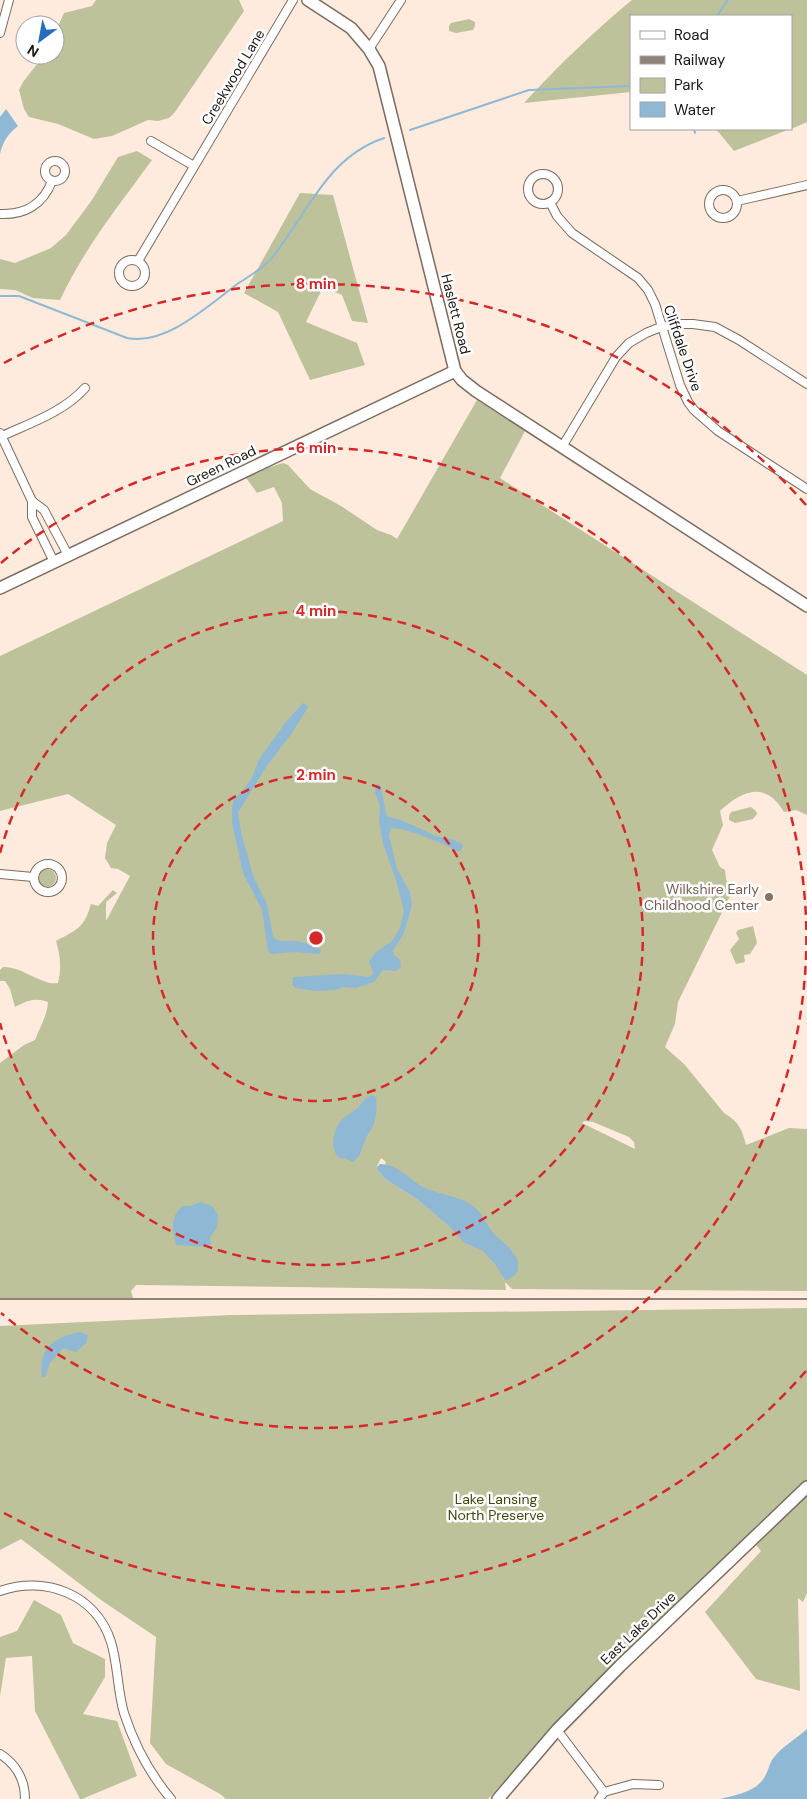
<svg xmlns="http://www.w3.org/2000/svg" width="807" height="1799" viewBox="0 0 807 1799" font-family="'DM Sans',sans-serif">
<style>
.green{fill:#bdc29b;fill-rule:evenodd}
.water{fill:#8fb8d5}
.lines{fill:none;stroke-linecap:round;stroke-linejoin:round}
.stream{stroke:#8fb8d5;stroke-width:2}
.street-casing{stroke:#7c6b5f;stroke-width:10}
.secondary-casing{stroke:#7c6b5f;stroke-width:14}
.street{stroke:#fff;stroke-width:8}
.secondary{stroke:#fff;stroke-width:11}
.rail{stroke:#8f8279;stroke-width:2}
.ring{fill:none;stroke:#d62828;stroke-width:2.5;stroke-dasharray:9 6}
.education-dot{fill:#8d6e63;stroke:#fff;stroke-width:2}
.labels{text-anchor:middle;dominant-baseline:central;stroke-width:5;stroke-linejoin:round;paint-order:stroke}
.street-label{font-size:14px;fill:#1b1510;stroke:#fff}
.education-label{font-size:14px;fill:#785e54;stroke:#fff;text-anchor:end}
.park-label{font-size:14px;fill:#424611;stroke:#fff}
.centre{fill:#d62828;stroke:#fff;stroke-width:2.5}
.ring-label{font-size:15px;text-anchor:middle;font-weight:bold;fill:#d62828;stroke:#fff;stroke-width:5;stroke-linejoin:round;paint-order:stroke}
</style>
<rect width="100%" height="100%" fill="#feebdd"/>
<g class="green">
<path d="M96,0H239L244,11L175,112L169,118L158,121L148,120L112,136L94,139L58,124L29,117L24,109L19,90L23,82L44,55H55V33L64,13L92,6Z"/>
<path d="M632,0H807V122L791,129V16H631V92L524,103C558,66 593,32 632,0Z"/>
<path d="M469,19L475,22V26L473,30L456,33L449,31V26L451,23Z"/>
<path d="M716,129H790L734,151Z"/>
<path d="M137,151L152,160C119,205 84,249 60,300L33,298L15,290L0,289V259L15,263L51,248L66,235L92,200L118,157Z"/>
<path d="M300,193L333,195L368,323L352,321L342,295L323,287L306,322L357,343L365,365L310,380L278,312L244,293Z"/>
<path d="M477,400L525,431L500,478L807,675V815L796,810L784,812C765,780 742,791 720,811L723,825L712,850L720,867L725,870L726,879L732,892L678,1002L675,1024L665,1047L685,1065L724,1113C739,1122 742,1129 746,1145L789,1128L807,1129V1291L512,1289L505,1282L506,1290L136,1285L131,1291L133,1298L0,1299V1063L24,1045L35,1040C40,1027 47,1016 48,1002C35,997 26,1001 15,1007L10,989L5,981H0V970L3,967C22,966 42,986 58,983C62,968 60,955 56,941C78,929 84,928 91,904L98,906L113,890L117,893L106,902V921L130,876L118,869L111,868L105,858L107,843L116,825L68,794L0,811V656L283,521L282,503L274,487L257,493L244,475L283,463L288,465L310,489L341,506L377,530L391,535L397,539ZM584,1121L593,1122L629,1137L634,1142L635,1149L582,1123ZM381,1158L386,1162L385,1164L439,1217L418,1200L385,1179L376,1168Z"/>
<path d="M751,807L756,811L757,814L753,819L735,823L729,820V816L731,812Z"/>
<circle cx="47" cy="878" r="9"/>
<path d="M753,926L757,943L750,954L744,955L745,962L736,964L730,950L739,939L736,933L738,930Z"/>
<path d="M807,1308V1480L592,1686L488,1799H226L220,1794L166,1764L150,1743L156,1637L101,1600L21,1539L0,1550V1326L231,1315Z"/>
<path d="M807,1496V1593L803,1602L798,1598L800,1691L756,1679L705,1612L761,1551L756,1545Z"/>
<path d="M34,1600L61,1615L73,1643L105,1659V1677L83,1714L117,1721L137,1776L82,1799H80L35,1711L32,1656L6,1658L0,1696V1637L17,1631Z"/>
</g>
<g class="water">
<path d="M6,109L18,126C8,134 3,141 0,154V117Z"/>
<path d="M303,703L308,706L307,709L292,733L266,767L238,813L242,836L254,878L267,904L273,936C278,944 288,940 296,941C305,942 313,946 321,950V952L319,954L294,952L272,954L268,951L262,910L243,873L232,823V807L234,800L241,793L251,779L260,758L285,723Z"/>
<path d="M376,784H379L381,788L387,817C403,818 424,832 440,837C449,839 455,839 463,845L461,851C453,852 450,846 443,844C426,837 409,829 391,828L389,835L397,869L410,892L412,905L404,933L393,951L394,955L400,960L401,967L396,971L383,970L374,982L356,988L344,987L335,990L316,991L295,988L292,984L293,977L343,974L369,977L374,973L369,963L370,960L376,952L392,941L400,928L404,911L396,880L383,844L379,821L380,806L375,792Z"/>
<path d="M372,1095L376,1097C377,1107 377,1119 372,1128C370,1131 367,1135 366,1138C362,1147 361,1157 353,1162L345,1158H340C328,1149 334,1129 342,1119C346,1115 351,1114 355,1110C362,1105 364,1097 372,1095Z"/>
<path d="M380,1164C397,1164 409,1179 423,1187C439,1195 458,1195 473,1206C482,1212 485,1222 491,1230C500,1243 520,1250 518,1269C517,1276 511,1278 505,1280L495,1264L483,1251L465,1243L448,1225L418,1200L385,1179L376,1168Z"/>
<path d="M200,1202L212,1206L218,1215L217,1227L210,1238L211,1244L206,1247L176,1245C173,1228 169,1220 182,1206H191Z"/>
<path d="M80,1332L88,1335L86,1343L76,1352L63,1348L50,1363L45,1377H41C42,1371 41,1365 42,1360C48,1340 63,1336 80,1332Z"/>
<path d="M807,1729V1799H720C736,1795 755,1792 764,1778C768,1772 769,1765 772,1760C781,1747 796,1739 807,1729Z"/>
</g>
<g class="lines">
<g class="stream">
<path d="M717,16L728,0"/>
<path d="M694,129L695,133"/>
<path d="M410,130L529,90L631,86"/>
<path d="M0,296H19L127,338C165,346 208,306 236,285C247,277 261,270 270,260C307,216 325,158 384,138"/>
</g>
<defs>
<g id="street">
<path d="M0,33L9,0"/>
<path d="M369,49L401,0"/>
<path d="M151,141L194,166"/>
<circle cx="55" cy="171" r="10"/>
<circle cx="543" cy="189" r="15"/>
<circle cx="723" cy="204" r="14"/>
<path d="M737,201L807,185"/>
<path d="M550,202L557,216L572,233L638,278L648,290L655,304L680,385L688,402L694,410L718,431L807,489"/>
<path d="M0,214C24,215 43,205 52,181"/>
<circle cx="132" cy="273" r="13"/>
<path d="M138,261L293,0"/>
<path d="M0,433L32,501V517L54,562"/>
<path d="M0,437C28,424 64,412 85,388"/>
<path d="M562,447L616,357L629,343L646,333L661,327L677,324H693L715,327L739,340L807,384"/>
<path d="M32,501L44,510L68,555"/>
<circle cx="48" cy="878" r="14"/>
<path d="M0,874L33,877"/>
<path d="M0,1591C45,1575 96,1594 111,1642C118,1664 117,1689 124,1713C134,1744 150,1774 171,1799"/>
<path d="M557,1730L604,1792"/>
<path d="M0,1754C16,1764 25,1780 25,1799"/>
<path d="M599,1799L604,1792L633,1784L659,1785"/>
</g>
<g id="secondary">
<path d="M308,0L351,28L369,49L379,66L455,371L462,380L476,391L807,606"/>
<path d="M0,588L455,371"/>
<path d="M498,1799L557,1730L620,1666L807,1487"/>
</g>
</defs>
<use href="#street" class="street-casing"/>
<use href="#secondary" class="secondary-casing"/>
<use href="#street" class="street"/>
<use href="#secondary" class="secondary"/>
<path class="rail" d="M0,1299H807"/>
</g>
<g class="ring">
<circle cx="316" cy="938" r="163"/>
<path d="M0 853A327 327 0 1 1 0 1023"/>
<path d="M1 563A490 490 0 1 1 1 1313"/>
<path d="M806 1371A654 654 0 0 1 4 1513M4 363A654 654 0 0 1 806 505"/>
</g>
<circle class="education-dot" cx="769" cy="897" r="5"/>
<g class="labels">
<g class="street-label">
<text transform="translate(233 77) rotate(-59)">Creekwood Lane</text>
<text transform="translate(456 314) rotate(76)">Haslett Road</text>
<text transform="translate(683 348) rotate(71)">Cliffdale Drive</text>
<text transform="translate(221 466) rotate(-26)">Green Road</text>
<text transform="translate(638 1628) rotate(-44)">East Lake Drive</text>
</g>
<g class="education-label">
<text x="759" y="889">Wilkshire Early<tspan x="759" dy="16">Childhood Center</tspan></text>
</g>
<g class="park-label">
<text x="496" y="1499">Lake Lansing<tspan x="496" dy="16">North Preserve</tspan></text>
</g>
</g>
<circle cx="316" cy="938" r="8" class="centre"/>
<g class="ring-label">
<text x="316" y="289">8 min</text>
<text x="316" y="453">6 min</text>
<text x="316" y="616">4 min</text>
<text x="316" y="780">2 min</text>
</g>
<rect x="630" y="15" width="162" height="115" fill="#ffffff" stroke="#a4a19f"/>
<rect x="640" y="31" width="25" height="8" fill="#ffffff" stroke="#a4a19f"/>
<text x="674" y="40" font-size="15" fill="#1b1510">Road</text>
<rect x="640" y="56" width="25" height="8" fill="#8f8279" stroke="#a4a19f"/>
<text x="674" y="65" font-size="15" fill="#1b1510">Railway</text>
<rect x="640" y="78" width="25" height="15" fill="#bdc29b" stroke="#a4a19f"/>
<text x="674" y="90" font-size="15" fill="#1b1510">Park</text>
<rect x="640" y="102" width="25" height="15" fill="#8fb8d5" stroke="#a4a19f"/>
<text x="674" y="115" font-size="15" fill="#1b1510">Water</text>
<g transform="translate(40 40) rotate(212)"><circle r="24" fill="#ffffff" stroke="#a4a19f"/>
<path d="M0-4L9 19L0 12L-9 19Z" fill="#266dbd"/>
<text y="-8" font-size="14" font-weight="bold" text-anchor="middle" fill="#1b1510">N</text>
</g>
</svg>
